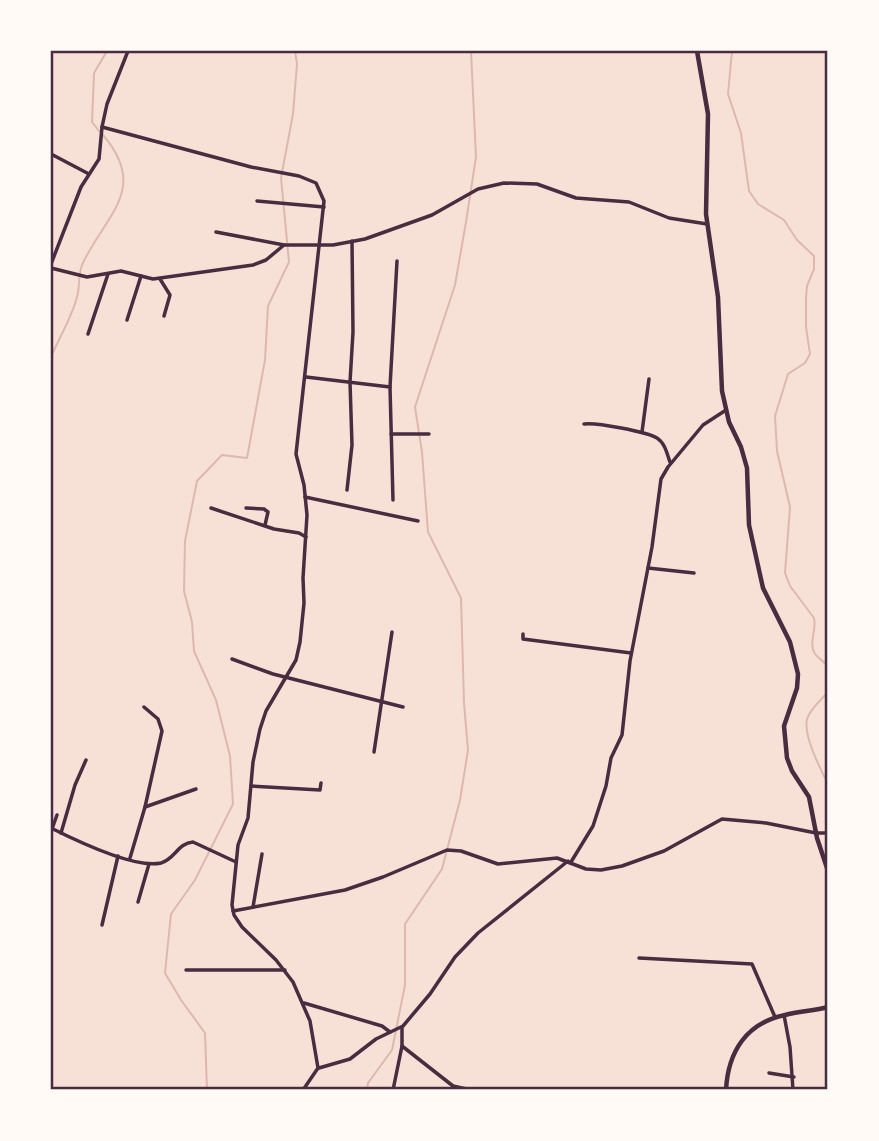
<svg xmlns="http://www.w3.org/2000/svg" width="879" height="1141" viewBox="0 0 879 1141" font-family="'Open Sans',sans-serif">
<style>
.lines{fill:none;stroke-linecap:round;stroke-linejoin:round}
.stream{stroke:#dcb8b0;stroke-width:2}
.minor{stroke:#4a2c40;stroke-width:3.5}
.tertiary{stroke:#4a2c40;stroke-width:4.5}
.neatline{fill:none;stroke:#4a2c40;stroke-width:2.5}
</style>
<rect width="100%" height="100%" fill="#f7e1d7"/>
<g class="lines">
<g class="stream">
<path d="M732,51L728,94L741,133L749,191L758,204L784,220L797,240L814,256V269L807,286L806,298V327L810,354L805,363L788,374L775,416L777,451L790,507L785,573L790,586L814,618C817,630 808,643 815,654C819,659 825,662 828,667"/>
<path d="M99,131L92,122L94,73L107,51"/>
<path d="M51,357C59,338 72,317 77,297C80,287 78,275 82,265C104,216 150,190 103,135"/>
<path d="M828,692C821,700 810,709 807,719C803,736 821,770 828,784"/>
<path d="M207,1090L205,1033L181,1000L165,973L171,914L195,880L233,804L230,756L216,700L194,651L192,622L184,591L185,541L197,481L222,455L247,458L265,360L268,306L289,262L281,178L293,114L297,64L295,51"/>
<path d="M367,1090L368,1083L392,1050L405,985V924L442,869L460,800L468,750L464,703L461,598L428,532L422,452L415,407L455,285L466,222L476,157L471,51"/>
</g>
<g class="minor">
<path d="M102,127L251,167L299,176L316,183L324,201L296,454L304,485L307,515L303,578L304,603L300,642L296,660L266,711L260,729L253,762L248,818L238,845L232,905L234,915L242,927L276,960L293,982L310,1021L318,1068L303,1090"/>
<path d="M51,154L89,174"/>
<path d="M257,201L324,207"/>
<path d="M216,232L284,245"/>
<path d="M51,264L81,187L99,159L102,127L107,104L128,51"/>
<path d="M51,268L87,277L121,271L153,279L253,265L266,260L284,245H333L365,239L432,215L478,189L504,183L537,184L576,198L629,202L669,218L707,224"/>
<path d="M160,279L170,295L164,316"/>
<path d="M127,320L141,276"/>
<path d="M88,334L108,274"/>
<path d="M306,377L390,387"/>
<path d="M584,424C596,422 647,432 657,438C665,443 667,454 670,462"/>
<path d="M642,432L649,379"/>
<path d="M391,434H429"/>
<path d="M347,490L352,445L350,382L353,332L352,241"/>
<path d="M305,497L418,521"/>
<path d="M393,500L390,387L397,261"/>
<path d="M211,508L274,529L299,533L306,537"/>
<path d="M246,508L264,509L268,512L265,525"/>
<path d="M648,568L694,573"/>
<path d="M523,634V639L631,653"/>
<path d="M232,659L273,674L403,707"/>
<path d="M374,752L392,632"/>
<path d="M251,786L320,790L321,783"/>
<path d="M145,807L196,789"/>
<path d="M51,828C75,840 135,869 161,863C175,859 178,843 193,842L236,862"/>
<path d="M52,829L57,815"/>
<path d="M61,833L75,785L86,760"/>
<path d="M130,858L145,807L162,731L158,719L144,707"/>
<path d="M571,862L593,826L606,786L611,758L622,735L630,661L652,547L661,479L668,467L703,425L726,410"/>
<path d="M138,902L149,864"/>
<path d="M253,907L262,854"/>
<path d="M233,911L345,890L383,877L447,850L461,851L498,864L557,858L586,869L601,870L622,866L664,851L722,819L766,823L816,833H828"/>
<path d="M102,925L118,856"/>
<path d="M639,958L752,964L775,1017"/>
<path d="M186,970H285"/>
<path d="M304,1003L382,1026L390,1032"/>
<path d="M784,1015L790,1047L793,1090"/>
<path d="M402,1046L453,1086L471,1090"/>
<path d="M319,1068L350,1059L376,1039L403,1026L430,994L455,957L478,933L568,861"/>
<path d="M769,1073L794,1077"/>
<path d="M393,1090L402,1046V1028"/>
</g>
<g class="tertiary">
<path d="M697,51L708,114L706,214L718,297L722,391L729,422L741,447L747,468L749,525L763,588L790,642L798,674L797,688L784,726L787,758L792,771L809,797L817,838L828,871"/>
<path d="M726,1090C728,1052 746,1023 785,1015C799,1011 814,1011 828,1007"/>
</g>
</g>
<rect width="879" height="1141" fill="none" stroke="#fffaf5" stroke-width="105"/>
<rect x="52" y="52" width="774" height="1036" class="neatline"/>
</svg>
